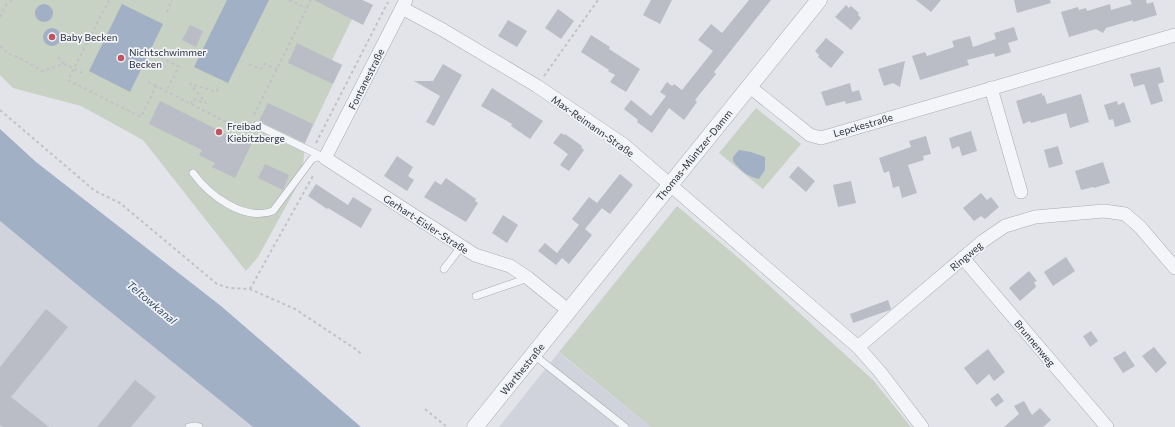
<svg xmlns="http://www.w3.org/2000/svg" width="1175" height="427" viewBox="0 0 1175 427" font-family="Commissioner,sans-serif">
<style>
.built{fill:#d0d3db}
.green{fill:#c7d2c4}
.water{fill:#a1b0c5}
.building{fill:#babdc5}
.lines{fill:none;stroke-linecap:round;stroke-linejoin:round}
.service-casing{stroke:#a8abb3;stroke-width:8}
.minor-casing{stroke:#a8abb3;stroke-width:14}
.tertiary-casing{stroke:#a8abb3;stroke-width:17}
.path{stroke:#c0c2c8;stroke-width:2;stroke-dasharray:3 3;stroke-linecap:butt}
.service{stroke:#f4f5f8;stroke-width:7}
.minor{stroke:#f4f5f8;stroke-width:13}
.tertiary{stroke:#f4f5f8;stroke-width:16}
.poi-dot{fill:#c0555f;stroke:#f2f3f7;stroke-width:1.5}
.labels{text-anchor:middle;dominant-baseline:central;stroke-width:3.5;stroke-linejoin:round;paint-order:stroke}
.poi-label{font-size:10px;fill:#2c323f;stroke:#f2f3f7;text-anchor:start}
.street-label{font-size:10px;fill:#2c323f;stroke:#f2f3f7}
.water-label{font-size:11px;font-style:italic;fill:#3a4f6f;stroke:#f2f3f7}
</style>
<rect width="100%" height="100%" fill="#e2e4e9"/>
<g class="built">
<path d="M0,221L92,297L253,427H0Z"/>
<path d="M559,352L563,356L651,427H499Z"/>
</g>
<g class="green">
<path d="M0,0H362L373,5L352,19L332,60L342,65L305,143L302,177L258,257L246,271L143,140L81,106L13,88L0,75Z"/>
<path d="M756,108L801,144L763,189L719,153Z"/>
<path d="M677,206L741,260L873,380L911,427H651L559,352Z"/>
</g>
<g class="water">
<path d="M227,0H269L228,83L194,67Z"/>
<circle cx="44" cy="13" r="9"/>
<path d="M122,4L163,24L130,92L89,71Z"/>
<circle cx="52" cy="37" r="9"/>
<path d="M0,129L36,162L221,306L361,427H253L92,297L0,221Z"/>
<path d="M739,150L751,152L765,157V170L759,179C747,177 740,170 733,161V157Z"/>
</g>
<g class="building">
<path d="M314,0H362L373,5L363,25Z"/>
<path d="M651,0H672L660,24L643,15Z"/>
<path d="M749,0H771L714,72L716,74L695,100L697,102L684,120L669,108L652,133L637,122L638,120L624,109L631,100L651,116L666,96L660,92L667,82L672,86L674,84L682,90L713,51L698,40L711,24L722,33Z"/>
<path d="M916,0H941L931,12Z"/>
<path d="M1014,0H1050L1051,3L1017,13Z"/>
<path d="M1130,0H1146L1147,4L1153,2L1157,15L1133,22V20L1106,28L1103,33L1096,29L1069,37L1061,12L1078,7L1079,10L1086,8L1087,11L1110,4L1111,10L1132,4Z"/>
<path d="M846,5L849,8L851,6L859,13L858,15L861,18L851,30L835,17Z"/>
<path d="M558,9L574,21L561,39L545,28Z"/>
<path d="M508,20L527,31L517,47L498,36Z"/>
<path d="M190,25L203,31L196,47L182,40Z"/>
<path d="M1014,27L1018,40L1008,43L1011,52L995,57L994,53L967,60L969,65L920,80L912,56L925,52L927,56L954,47L952,41L970,36L973,47L996,39L994,33Z"/>
<path d="M591,35L610,47L609,49L640,69L626,92L610,82L615,75L608,71L609,70L581,52Z"/>
<path d="M826,38L844,52L831,68L818,57L819,55L815,51Z"/>
<path d="M297,43L342,65L333,84L288,63Z"/>
<path d="M905,61L900,87L893,83L884,86L878,69Z"/>
<path d="M443,64L462,75L434,126L426,122L440,96L414,81H433Z"/>
<path d="M1160,67L1164,82L1158,84L1163,101L1151,105L1144,84L1134,87L1130,74Z"/>
<path d="M850,83L852,92L859,90L862,100L846,104L845,101L826,106L821,92Z"/>
<path d="M492,88L543,121L530,139L511,126L512,124L481,106Z"/>
<path d="M1042,93V96L1044,95L1047,104L1081,94L1089,122L1070,128L1066,113L1031,123L1030,121L1023,124L1016,101Z"/>
<path d="M160,101L240,141L242,136L253,141L235,178L212,167L215,163L199,155L202,150L149,124Z"/>
<path d="M1117,101L1118,105L1124,102L1131,122L1115,127L1113,119L1109,120L1104,105Z"/>
<path d="M268,103L313,124L305,143L259,121Z"/>
<path d="M971,131L977,151L962,156L959,146L952,149L949,138Z"/>
<path d="M561,133L564,135L565,134L582,146L581,147L584,150L569,171L560,165L568,154L553,143Z"/>
<path d="M926,136L931,154L923,156L924,160L908,165L917,193L902,198L899,186L893,188L889,171L884,173L879,158L911,147L909,141Z"/>
<path d="M1058,146L1063,164L1049,168L1044,150Z"/>
<path d="M397,156L413,167L408,176L414,180L407,191L384,176Z"/>
<path d="M1103,162L1110,183L1094,188L1093,187L1081,190L1075,171Z"/>
<path d="M265,164L289,175L283,190L258,178Z"/>
<path d="M798,166L815,181L806,192L789,177Z"/>
<path d="M620,174L633,185L610,214L599,206L602,208L585,229L592,235L569,264L562,258L556,265L538,251L545,243L557,253L579,225L572,219L589,197L597,203Z"/>
<path d="M446,178L476,199L475,201L478,203L466,222L424,197L435,181L441,185Z"/>
<path d="M851,181L856,203L838,207L833,185Z"/>
<path d="M316,184L348,205L353,197L372,209L361,228L328,208L327,209L308,196Z"/>
<path d="M981,193L987,200L991,197L999,207L985,219L981,216L974,221L963,208Z"/>
<path d="M503,215L518,225L507,243L492,233Z"/>
<path d="M1066,257L1075,271L1053,286L1044,272Z"/>
<path d="M1029,271L1037,281L1034,282L1036,287L1020,301L1009,288Z"/>
<path d="M888,300L891,309L890,310L853,323L850,314Z"/>
<path d="M46,309L68,327L11,397L49,427H3L0,425V367Z"/>
<path d="M1091,331L1098,341L1090,347L1083,336Z"/>
<path d="M1154,347L1167,363L1156,373L1142,356Z"/>
<path d="M988,349L1005,372L994,381L989,374L977,385L964,368Z"/>
<path d="M1125,351L1135,366L1123,373L1113,358Z"/>
<path d="M135,380L156,397L131,427H97Z"/>
<path d="M998,393L1004,401L996,407L990,399Z"/>
<path d="M1024,401L1032,415L1040,408L1051,420L1043,427H1004L1019,414L1014,406Z"/>
</g>
<g class="lines">
<defs>
<g id="service">
<path d="M257,125L323,157"/>
<path d="M193,173C209,195 244,222 273,211L312,159L316,157L325,158"/>
<path d="M444,269L461,247"/>
<path d="M476,296L528,278"/>
<path d="M534,355L625,427"/>
<path d="M189,427L195,426L199,427"/>
</g>
<g id="minor">
<path d="M406,0L325,158L475,255L510,266L528,278L569,311"/>
<path d="M402,8L443,30L537,86L624,145L858,347L880,372L922,427"/>
<path d="M750,87L810,135L821,138L1175,35"/>
<path d="M991,88L1021,192"/>
<path d="M963,258L1107,427"/>
<path d="M858,347L983,241L1005,226L1035,217L1104,211L1125,214L1140,227L1175,268"/>
</g>
<path id="tertiary" d="M475,427L819,0"/>
</defs>
<use href="#service" class="service-casing"/>
<use href="#minor" class="minor-casing"/>
<use href="#tertiary" class="tertiary-casing"/>
<g class="path">
<path d="M109,0L68,80L141,117L156,86L232,125L247,122"/>
<path d="M289,0L307,8"/>
<path d="M167,12L172,0"/>
<path d="M0,17L6,5L12,0"/>
<path d="M0,46L9,54L18,57L42,71L64,64L82,73"/>
<path d="M58,57L64,64"/>
<path d="M161,57L179,67L166,91"/>
<path d="M249,64L261,69L264,64L277,69"/>
<path d="M544,76L598,0"/>
<path d="M148,82L156,86"/>
<path d="M191,104L193,99L206,103L190,84L216,92L218,88"/>
<path d="M0,110L95,191L120,203L217,284L229,288L250,289L295,309L354,348L363,355"/>
<path d="M254,115L311,0"/>
<path d="M316,143L388,2"/>
<path d="M250,289L314,174"/>
<path d="M425,409L447,427"/>
</g>
<use href="#service" class="service"/>
<use href="#minor" class="minor"/>
<use href="#tertiary" class="tertiary"/>
</g>
<g class="poi-dot">
<circle cx="52" cy="37" r="4"/>
<circle cx="121" cy="58" r="4"/>
<circle cx="219" cy="132" r="4"/>
</g>
<g class="labels">
<g class="poi-label">
<text x="60" y="37">Baby Becken</text>
<text x="129" y="52">Nichtschwimmer<tspan x="129" dy="12">Becken</tspan></text>
<text x="227" y="126">Freibad<tspan x="227" dy="12">Kiebitzberge</tspan></text>
</g>
<g class="street-label">
<text transform="translate(366 79) rotate(-63)">Fontanestraße</text>
<text transform="translate(863 125) rotate(-16)">Lepckestraße</text>
<text transform="translate(593 126) rotate(35)">Max-Reimann-Straße</text>
<text transform="translate(694 155) rotate(-51)">Thomas-Müntzer-Damm</text>
<text transform="translate(426 224) rotate(33)">Gerhart-Eisler-Straße</text>
<text transform="translate(966 256) rotate(-40)">Ringweg</text>
<text transform="translate(1035 343) rotate(50)">Brunnenweg</text>
<text transform="translate(522 369) rotate(-51)">Warthestraße</text>
</g>
<g class="water-label">
<text transform="translate(152 302) rotate(40)">Teltowkanal</text>
</g>
</g>
</svg>
